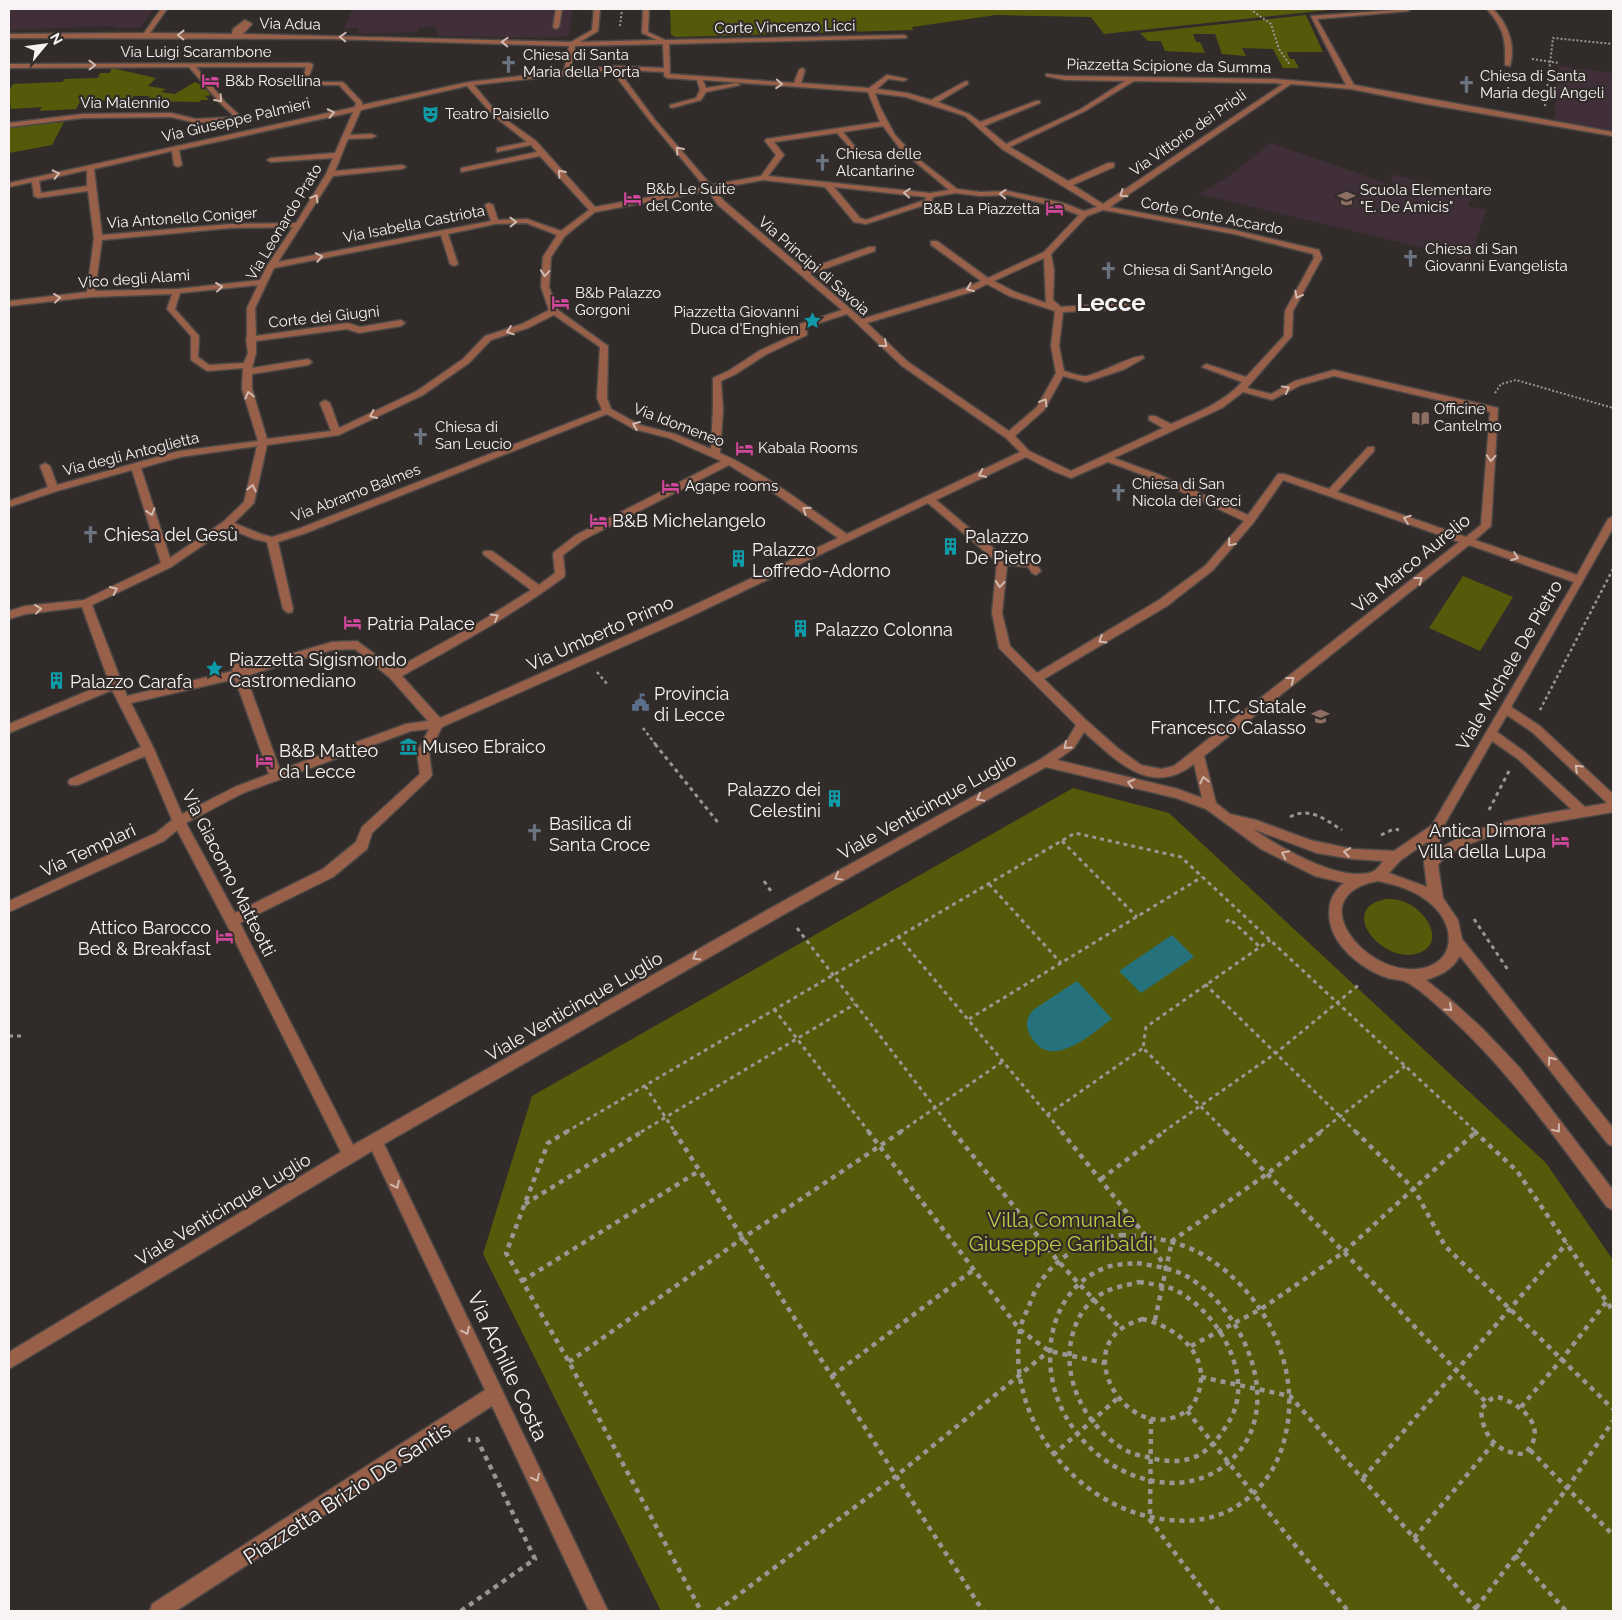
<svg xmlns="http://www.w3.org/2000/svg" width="1622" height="1620" viewBox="0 0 1622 1620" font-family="Raleway,sans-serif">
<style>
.education{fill:#402f39}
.green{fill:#555a0b}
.water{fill:#26727c}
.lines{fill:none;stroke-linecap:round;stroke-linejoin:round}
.minor-casing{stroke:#4d4846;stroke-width:3}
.path-far3{stroke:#9a9694;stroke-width:2;stroke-dasharray:2 2;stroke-linecap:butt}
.path-far2{stroke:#9a9694;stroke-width:2.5;stroke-dasharray:3 3;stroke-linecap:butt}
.path-far1{stroke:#9a9694;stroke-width:3;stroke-dasharray:4 4;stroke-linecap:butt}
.path{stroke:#9a9694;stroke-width:4.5;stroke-dasharray:5 5;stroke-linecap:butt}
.minor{fill:#996049;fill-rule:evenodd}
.path-bridge{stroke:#9a9694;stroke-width:2;stroke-dasharray:2 2;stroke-linecap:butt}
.oneway{stroke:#d1b9af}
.labels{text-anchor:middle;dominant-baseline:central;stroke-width:4.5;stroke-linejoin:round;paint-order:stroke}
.far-street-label{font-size:15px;fill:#f7f4f3;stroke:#312c2a}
.far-poi-label{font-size:15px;fill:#f7f4f3;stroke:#312c2a;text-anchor:start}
.poi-label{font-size:18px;fill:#f7f4f3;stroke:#312c2a;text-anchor:start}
.street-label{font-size:18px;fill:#f7f4f3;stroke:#312c2a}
.near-park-label{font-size:21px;fill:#bfc944;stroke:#312c2a}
.near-street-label{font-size:21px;fill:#f7f4f3;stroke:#312c2a}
.far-town-label{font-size:24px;font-weight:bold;fill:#f7f4f3;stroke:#312c2a}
</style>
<rect width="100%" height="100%" fill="#312c2a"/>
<g class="education">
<path d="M9,9H153L140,28H114L115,26L9,30Z"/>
<path d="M353,9H572L569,35L556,38L437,36L438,31H436V27H420L418,32L357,34L359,28L344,29Z"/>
<path d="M1559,66L1613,73V130L1554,121Z"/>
<path d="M1271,143L1394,186L1391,174L1473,194L1468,206L1486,210L1476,240L1477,241L1469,259L1199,194L1225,179Z"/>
</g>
<g class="green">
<path d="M670,9H1338L1104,34L1091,17L996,15L912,27L913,30L676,37L671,35Z"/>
<path d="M1306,15L1323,52H1287L1290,59H1294L1299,68H1283L1273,49L1242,48L1246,56L1222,54L1215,34H1193L1196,42H1200L1205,53L1165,51L1161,41H1148L1140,33Z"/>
<path d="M112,68L156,78L148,86L166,89L161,92L175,94L195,82L203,86L211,95L205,96L209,100H201L199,102L146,101L150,96H134L130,101L96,100L94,102H80L76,109L39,111L42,107L11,109L9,91L13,84L62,82L65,79L98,78L100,73H110Z"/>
<path d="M64,122L52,145L9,153V127Z"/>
<path d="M1463,576L1513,597L1480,651L1429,628Z"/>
<path d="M1073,788L1169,813L1546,1163L1613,1260V1611H661L483,1254L532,1096Z"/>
<path d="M1387,899C1395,899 1402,900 1409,904C1427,913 1446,943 1419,953C1383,966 1335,907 1387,899Z"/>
</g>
<g class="water">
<path d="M1172,935L1194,957L1141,993L1119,971Z"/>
<path d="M1077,981L1112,1019C1091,1034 1050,1073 1030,1035C1025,1026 1026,1018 1033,1010Z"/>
</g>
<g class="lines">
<defs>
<g id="minor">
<path d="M161,9H167L150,33L232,34L233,29L245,20L252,24L243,34L571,42L592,30L594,9H600L598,31L580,42L657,40L642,33L643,9H649L648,32L665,40L904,35L907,37L906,38L669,44L670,74L794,83L799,70L802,68L805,70L801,83L869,88L887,75L907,79L904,81L888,79L877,89L907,93L931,100L966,81L968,82V84L938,102L969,114L980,122L1036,101H1040V103L984,126L1006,144L1081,109L1125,81L1065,80L1046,76V74L1065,76L1275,79L1346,85L1311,16L1411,9L1408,11L1317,19L1354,85L1613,132V136L1426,104L1351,89L1291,84L1110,207L1234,230L1319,250L1322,258L1293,311L1292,336L1247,388L1271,394L1295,381L1334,370L1498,408L1491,526L1475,540L1577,575L1608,519L1613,516V528L1511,707L1540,726L1613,794V812C1572,820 1462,832 1438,865L1443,898L1458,920L1462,939L1613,1128V1146L1608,1144L1460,956C1452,970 1441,975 1426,980L1451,1000L1482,1028L1519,1067L1613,1190V1210L1607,1207C1556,1139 1507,1067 1442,1010C1435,1003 1414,985 1406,982C1401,979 1394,980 1388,978C1369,972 1351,959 1339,943C1326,924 1324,898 1344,883L1315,876L1261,849L1206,809L1176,798L1046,767L788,912L384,1144L608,1611H589L492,1406L176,1611H150L152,1604L485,1390L372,1151L9,1369V1352L341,1152L227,925L177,830L164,841L9,912V901L156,833L172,820L145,756L78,785H70L68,782L70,779L141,747L112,690L9,733V724L109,682L82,607L26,614L9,619V611L25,606L84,600L161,563L132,470L57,491L9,507V501L48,487L40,466L45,463L50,466L57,485L179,451L258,441L242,389L243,368L207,371L191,360V336L167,309L172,294L91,297L9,306V301L87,292L94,238L88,191L38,198L34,196L32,182L9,187V183L355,107L356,103L339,85H301L306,67H196L225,102L246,121V123L239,121L196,123L171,117L83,118L9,127V123L83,114L171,113L196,119L235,117L221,104L189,67L9,68V64L310,63L313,65L307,82H343L362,102V105L469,82L564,71L569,46L332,39L9,38V34L144,33ZM663,44L664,68L613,66L570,71L575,46ZM611,70L651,122L705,187L595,207L536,141L498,114L474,85ZM618,70L664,72V76L667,78L697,80L700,90L696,98L670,105V107L672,108L701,100L706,92L740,85L737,83L706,88L703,80L868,92L880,122L766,139L765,141L776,155L761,176L711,185L655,120ZM1134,81L1275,83L1283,84L1103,204L1073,185L1114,167V163H1108L1068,181L1010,147L1085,111ZM467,86L494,116L527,142L497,148V152L531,145L537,152L461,168V172L540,156L589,210L561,231L527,219L498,220L493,205L489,203L485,205L491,221L278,262L333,176L402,169L406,167L402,165L335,171L348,139L372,138L376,136L372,134L350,135L361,110ZM875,93L906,97L965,116L1002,149L1097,207L1084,211L1063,203L1008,191L980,192L957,189L917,158L895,135L880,107ZM353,112L335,153L271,158L267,160L271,162L333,158L326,174L296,223L231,224L102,235L94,169L172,151L174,165L178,167L182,165L179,150ZM883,126L901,150L949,190L930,193L768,176L784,155L774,142L837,133L852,150L856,148L843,132ZM87,170V186L41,193L39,181ZM763,180L825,187L854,222L866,224L931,203L933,197L955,193L980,196L1008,195L1058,207L1079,215L1044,252L988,278L937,241H931V245L981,281L965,288L862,319L810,274L875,251V247H869L805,270L724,201L714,189ZM834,187L926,197L925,200L866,220L860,218ZM708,191L718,205L842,310L800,324V332L759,351L730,370L713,378V410L711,449L675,434L640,425L611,409L607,398L608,346L558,310L549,287L551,257L565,236L595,212ZM1103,210L1234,234L1313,254L1314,258L1285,311L1284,336L1246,377L1206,364L1202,367L1242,382C1223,403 1196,413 1171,424L1155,416H1149V420L1163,428L1071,471L1029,451L1015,436L1044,410L1063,376L1086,382L1125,369L1144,358L1143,356C1133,355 1101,373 1087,376C1081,377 1071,373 1064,371L1059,346L1063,312L1136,308L1140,305L1136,302L1061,307L1053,300L1054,270L1051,254L1087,216ZM526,223L557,235L543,257L541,287L549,310L522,324L485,336L463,359L417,391L339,428L330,403L325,400L320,403L331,431L267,439L252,389V374L308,365L312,362L308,359L252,368L256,353V341L347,329L359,333L401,326L405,323L401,320L360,327L348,323L256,336L255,308L274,268L441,235L450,264L454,266L458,264L448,234L495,224ZM293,227L267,266L260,280L177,289L95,291L102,240L231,228ZM1044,258L1046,303L1015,292L994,281ZM987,284L1009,296L1055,311L1051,346L1056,373L1037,407L1009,431L908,362L867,323L971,292ZM258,285L247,308V337L246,339L248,353L244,363L209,365L198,357L199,336L175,309L180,293ZM847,314L902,366L1006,438L1020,452L847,534C806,506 765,473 720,453L723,410L721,381L736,374L765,355L807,335V327ZM554,315L600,347L597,398L602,410L298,529L272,537L261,534L234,523L254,503L267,445L339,435L423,395L469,363L491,340L528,328ZM1334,376L1490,412L1481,525L1466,537L1337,492L1374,451V447H1368L1329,489L1284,474H1278L1248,515L1160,475L1114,458L1222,408L1243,392L1272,400L1301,385ZM607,414L634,429L669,438L721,461L576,535L554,552L553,554L555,573L539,585L492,551H484L483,553L484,555L531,590L475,625L395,669L357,641L332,642L243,668L241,664L237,663L231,667L233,671L127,696L92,605L171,567L228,528L254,539L267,542L283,609L288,613L292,612L293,609L278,542L306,533ZM257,446L244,502L223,522L170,558L141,468L180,457ZM1026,457L1053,471L1071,478L1108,462L1154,479L1244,521L1205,566L1159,600L1037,673L1010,646L1002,613L1007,565L1028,567L1032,573L1036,575L1041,571L1035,562L1005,558L936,500ZM729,465L777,495L838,538L675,614L440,718L402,676C457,645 513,615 564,577L565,574L563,555L583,540ZM1283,480L1459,542L1174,766L1161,769L1141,765L1120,750L1087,721L1044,679L1167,606L1213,570L1254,522ZM928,503L997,562L992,613L999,648L1076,725L1066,742L1041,759L778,904L353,1145L240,923L333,877L367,849L372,833L430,778L432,775L429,752L442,727L683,620ZM1469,545L1574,582L1432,825L1394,851L1352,849L1310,840L1256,820L1230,814L1216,803L1204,756ZM355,649L390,678L428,721L406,724L280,770L246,676L332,650ZM235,679L269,774L235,787L182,814L154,749L131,703ZM1507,715L1532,732L1607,803L1585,807L1526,753L1497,732ZM429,729L417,752L420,774L362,827L356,842L323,869L235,913L186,823L243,793L411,731ZM1084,732C1117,761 1151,798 1194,764L1202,798L1178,789L1057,760L1074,748ZM1492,741L1518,759L1571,809C1526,817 1477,823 1438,850L1442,829ZM1253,829L1317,853L1352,859L1383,861C1380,865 1377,870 1372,872C1340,883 1279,847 1253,829ZM1427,842L1424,862L1427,887L1389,873L1401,860ZM1378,881C1397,885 1415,890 1430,903C1457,925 1457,965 1417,969C1364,975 1300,895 1378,881Z"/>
<path d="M556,9H562L559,27L556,29L553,27Z"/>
<path d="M1487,9H1493C1508,24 1516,45 1510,66L1505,65C1506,39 1504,29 1487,9Z"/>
</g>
</defs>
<use href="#minor" class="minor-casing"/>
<g class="path-far3">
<path d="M1132,9H1139"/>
<path d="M1250,9L1271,24L1279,49L1290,65"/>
<path d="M620,26L622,9"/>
<path d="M1545,106L1553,38L1613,44"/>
<path d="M1495,393L1501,384L1516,380L1613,408"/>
</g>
<g class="path-far2">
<path d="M597,672L608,685"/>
<path d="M1540,710L1613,569"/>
<path d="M643,728L656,745"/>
</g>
<g class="path-far1">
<path d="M655,744L720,825"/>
<path d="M1489,810L1509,771"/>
<path d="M1290,817C1309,806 1326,820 1342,830"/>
<path d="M1381,835L1394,829L1399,830"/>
<path d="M1062,841L1137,917"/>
<path d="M764,881L771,891"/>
<path d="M989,884L1061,963"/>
<path d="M1474,919L1508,970"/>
<path d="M1226,922L1230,919L1260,947"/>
<path d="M797,928L954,1132"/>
<path d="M898,936L1062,1132"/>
<path d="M1205,984L1356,1132"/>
<path d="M774,1009L869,1132"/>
<path d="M969,1019L1202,877"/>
<path d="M9,1036H23"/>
<path d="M645,1086L675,1132"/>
<path d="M1047,1115L1143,1048"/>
<path d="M566,1132L1075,833L1181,857L1476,1132"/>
<path d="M641,1132L855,1004"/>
<path d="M900,1132L1002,1062"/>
<path d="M1163,1132L1276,1053L1361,983"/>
<path d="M1226,1132L1143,1048L1146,1027L1270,940"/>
<path d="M1320,1132L1405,1066"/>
<path d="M1476,1132L1477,1131"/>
</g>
<g class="path">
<path d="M568,1131L548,1143L506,1253L569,1362L701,1611"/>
<path d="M674,1131L983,1611"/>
<path d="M868,1131L1020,1330L1049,1351L1105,1363"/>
<path d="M953,1131L1058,1261L1120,1328"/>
<path d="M1061,1131L1145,1235L1166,1268"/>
<path d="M1225,1131L1344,1252L1486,1402"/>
<path d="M1355,1131L1414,1189L1445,1246L1613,1409"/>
<path d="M1474,1131L1517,1171L1613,1311"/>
<path d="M1101,1179L1165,1131"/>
<path d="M525,1204L643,1131"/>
<path d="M1121,1235C1150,1236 1180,1241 1205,1256C1266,1294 1302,1367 1285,1437C1279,1463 1265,1486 1243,1502C1215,1522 1184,1524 1151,1517C1070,1500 1006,1414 1020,1330C1021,1322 1026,1313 1029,1306C1043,1264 1078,1241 1121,1235Z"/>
<path d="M1137,1263C1154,1266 1173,1268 1188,1277C1251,1315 1293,1426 1215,1472C1195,1483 1175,1485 1153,1481C1116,1474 1083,1448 1065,1415C1037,1365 1047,1289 1107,1267C1117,1264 1127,1264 1137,1263Z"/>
<path d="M522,1281L699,1171"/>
<path d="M1139,1282C1152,1284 1167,1285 1179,1292C1218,1314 1254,1374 1231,1418C1223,1432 1213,1447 1199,1455C1184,1463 1166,1462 1151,1458C1144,1456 1135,1455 1129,1452C1085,1429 1057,1374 1075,1327C1079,1314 1090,1300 1103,1293C1113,1287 1128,1285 1139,1282Z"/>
<path d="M1142,1319C1179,1327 1216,1359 1195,1401C1191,1409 1183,1414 1175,1417C1127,1435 1079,1359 1121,1329C1127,1324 1135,1322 1142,1319Z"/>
<path d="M1155,1320L1172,1241L1267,1174L1322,1131"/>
<path d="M1191,1346L1261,1309L1344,1252L1477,1131"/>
<path d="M569,1362L743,1238L902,1131"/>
<path d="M832,1376L973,1270"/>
<path d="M1201,1377L1290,1396L1478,1611"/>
<path d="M1498,1397C1524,1405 1550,1430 1524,1454C1497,1454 1482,1435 1481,1409L1491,1399Z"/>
<path d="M1521,1407L1562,1359L1607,1301"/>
<path d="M1187,1411L1348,1611"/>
<path d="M1151,1419L1150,1520L1219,1611"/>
<path d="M1530,1450L1613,1535"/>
<path d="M1053,1455L1118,1398"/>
<path d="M1363,1478L1567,1243"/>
<path d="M1414,1538L1493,1444"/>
<path d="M1515,1555L1566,1611"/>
<path d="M1476,1608L1568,1487L1613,1421"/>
<path d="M461,1611L535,1559L477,1439L468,1440"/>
<path d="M717,1611L896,1476L1049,1351"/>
</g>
<use href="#minor" class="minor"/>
<path class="path-bridge" d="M1532,59L1559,63"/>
</g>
<defs><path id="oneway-chevron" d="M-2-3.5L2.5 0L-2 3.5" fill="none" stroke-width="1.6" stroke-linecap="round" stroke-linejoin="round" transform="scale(1.25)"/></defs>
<g class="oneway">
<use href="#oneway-chevron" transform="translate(181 35) rotate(-179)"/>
<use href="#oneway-chevron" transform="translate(343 37) rotate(-178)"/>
<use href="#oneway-chevron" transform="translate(505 42) rotate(-178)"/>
<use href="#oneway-chevron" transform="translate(92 65) rotate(-1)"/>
<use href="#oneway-chevron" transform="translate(779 84) rotate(4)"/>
<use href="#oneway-chevron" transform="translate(219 99) rotate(48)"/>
<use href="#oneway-chevron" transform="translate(331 113) rotate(-12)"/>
<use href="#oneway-chevron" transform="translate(679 150) rotate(-131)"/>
<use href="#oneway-chevron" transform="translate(561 173) rotate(-132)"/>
<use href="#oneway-chevron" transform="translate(56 174) rotate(-13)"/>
<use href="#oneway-chevron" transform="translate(907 193) rotate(-176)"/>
<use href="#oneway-chevron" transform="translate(1003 194) rotate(-177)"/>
<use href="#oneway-chevron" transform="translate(1123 194) rotate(145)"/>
<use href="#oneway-chevron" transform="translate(315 198) rotate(-59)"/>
<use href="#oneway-chevron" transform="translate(513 222) rotate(-1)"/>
<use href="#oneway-chevron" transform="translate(319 257) rotate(-10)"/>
<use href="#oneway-chevron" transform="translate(545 273) rotate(94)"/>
<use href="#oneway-chevron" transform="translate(219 287) rotate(-6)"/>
<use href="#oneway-chevron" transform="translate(970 288) rotate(158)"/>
<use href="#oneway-chevron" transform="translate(1298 295) rotate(119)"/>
<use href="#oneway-chevron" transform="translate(57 298) rotate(-7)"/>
<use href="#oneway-chevron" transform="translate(510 331) rotate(161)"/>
<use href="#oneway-chevron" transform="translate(884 344) rotate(41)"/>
<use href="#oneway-chevron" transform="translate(1286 389) rotate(-29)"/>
<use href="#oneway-chevron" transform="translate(249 395) rotate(-105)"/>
<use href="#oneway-chevron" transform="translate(1044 402) rotate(-59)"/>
<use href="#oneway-chevron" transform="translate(373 415) rotate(155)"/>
<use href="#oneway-chevron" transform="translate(636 425) rotate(-157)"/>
<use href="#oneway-chevron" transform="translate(1491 458) rotate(94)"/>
<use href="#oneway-chevron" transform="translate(982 474) rotate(155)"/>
<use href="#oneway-chevron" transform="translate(252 488) rotate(-77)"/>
<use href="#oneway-chevron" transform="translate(806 510) rotate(-145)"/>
<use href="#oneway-chevron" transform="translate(151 512) rotate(73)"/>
<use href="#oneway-chevron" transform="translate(1407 519) rotate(-161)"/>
<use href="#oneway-chevron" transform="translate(1231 543) rotate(130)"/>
<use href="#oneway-chevron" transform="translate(1515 557) rotate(20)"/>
<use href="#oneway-chevron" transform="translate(1419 580) rotate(-38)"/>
<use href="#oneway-chevron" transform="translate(1000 584) rotate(95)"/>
<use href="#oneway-chevron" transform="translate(114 590) rotate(-25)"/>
<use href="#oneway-chevron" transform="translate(38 609) rotate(-7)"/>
<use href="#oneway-chevron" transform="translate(495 617) rotate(-30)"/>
<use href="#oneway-chevron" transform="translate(1102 640) rotate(149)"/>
<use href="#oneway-chevron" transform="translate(1291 680) rotate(-38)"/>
<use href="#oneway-chevron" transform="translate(1067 746) rotate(138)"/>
<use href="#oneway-chevron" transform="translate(1578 768) rotate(-137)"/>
<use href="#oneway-chevron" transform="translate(1204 780) rotate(-103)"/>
<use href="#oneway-chevron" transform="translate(1131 783) rotate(-166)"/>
<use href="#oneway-chevron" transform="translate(980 798) rotate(151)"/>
<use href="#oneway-chevron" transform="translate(1347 852) rotate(-171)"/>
<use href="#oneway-chevron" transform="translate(1285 854) rotate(-154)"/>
<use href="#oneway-chevron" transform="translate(838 877) rotate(151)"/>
<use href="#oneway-chevron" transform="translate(696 957) rotate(150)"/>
<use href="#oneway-chevron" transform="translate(1449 1008) rotate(42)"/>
<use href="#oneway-chevron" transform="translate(1551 1060) rotate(-128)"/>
<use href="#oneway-chevron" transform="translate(1557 1129) rotate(52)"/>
<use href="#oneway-chevron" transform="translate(396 1185) rotate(64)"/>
<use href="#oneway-chevron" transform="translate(466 1331) rotate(64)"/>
<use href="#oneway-chevron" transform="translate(536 1478) rotate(65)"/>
</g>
<defs>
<symbol id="church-bare" viewBox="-9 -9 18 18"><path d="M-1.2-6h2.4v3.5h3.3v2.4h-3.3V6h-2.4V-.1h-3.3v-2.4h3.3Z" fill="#6b7280" stroke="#312c2a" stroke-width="2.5" paint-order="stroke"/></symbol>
<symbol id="hotel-bare" viewBox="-9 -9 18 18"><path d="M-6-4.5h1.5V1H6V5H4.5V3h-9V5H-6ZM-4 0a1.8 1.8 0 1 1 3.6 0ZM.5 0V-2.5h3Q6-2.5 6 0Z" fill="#d1479c" stroke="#312c2a" stroke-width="2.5" paint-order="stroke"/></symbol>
<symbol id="theatre-bare" viewBox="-9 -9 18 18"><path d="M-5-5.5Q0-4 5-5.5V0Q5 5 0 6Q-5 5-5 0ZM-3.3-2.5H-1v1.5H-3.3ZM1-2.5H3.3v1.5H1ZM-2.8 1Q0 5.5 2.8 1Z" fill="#0f9aa8" stroke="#312c2a" stroke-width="2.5" paint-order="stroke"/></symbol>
<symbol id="school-bare" viewBox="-9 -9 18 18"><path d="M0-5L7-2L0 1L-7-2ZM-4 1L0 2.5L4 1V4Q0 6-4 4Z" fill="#8d6e63" stroke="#312c2a" stroke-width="2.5" paint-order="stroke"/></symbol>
<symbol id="sight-bare" viewBox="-9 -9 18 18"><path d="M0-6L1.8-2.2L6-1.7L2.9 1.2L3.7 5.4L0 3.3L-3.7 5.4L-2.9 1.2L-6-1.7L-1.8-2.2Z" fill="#0f9aa8" stroke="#312c2a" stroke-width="2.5" paint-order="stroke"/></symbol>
<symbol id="library-bare" viewBox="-9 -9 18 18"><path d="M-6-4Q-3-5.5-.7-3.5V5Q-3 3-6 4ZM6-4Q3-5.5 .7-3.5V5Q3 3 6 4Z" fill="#8d6e63" stroke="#312c2a" stroke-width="2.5" paint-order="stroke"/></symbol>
<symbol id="building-bare" viewBox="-9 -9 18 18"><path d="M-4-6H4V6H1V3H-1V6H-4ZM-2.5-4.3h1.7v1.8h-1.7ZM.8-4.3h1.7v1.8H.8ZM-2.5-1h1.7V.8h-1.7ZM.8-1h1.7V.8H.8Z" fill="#0f9aa8" stroke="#312c2a" stroke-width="2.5" paint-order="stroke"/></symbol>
<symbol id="civic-bare" viewBox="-9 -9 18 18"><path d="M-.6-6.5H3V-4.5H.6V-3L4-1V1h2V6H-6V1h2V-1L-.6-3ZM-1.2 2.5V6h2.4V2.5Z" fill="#5c6f8a" stroke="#312c2a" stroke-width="2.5" paint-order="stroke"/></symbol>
<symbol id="museum-bare" viewBox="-9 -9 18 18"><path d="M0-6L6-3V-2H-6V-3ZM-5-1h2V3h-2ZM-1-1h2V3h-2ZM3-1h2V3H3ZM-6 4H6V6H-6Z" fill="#0f9aa8" stroke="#312c2a" stroke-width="2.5" paint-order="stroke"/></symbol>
</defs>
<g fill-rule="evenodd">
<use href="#church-bare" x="496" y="52" width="25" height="25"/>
<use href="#hotel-bare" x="198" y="68" width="25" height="25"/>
<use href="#church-bare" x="1454" y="72" width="25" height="25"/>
<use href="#theatre-bare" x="418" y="102" width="25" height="25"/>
<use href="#church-bare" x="810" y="150" width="25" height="25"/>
<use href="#hotel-bare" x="620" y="186" width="25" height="25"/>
<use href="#school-bare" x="1334" y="186" width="25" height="25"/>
<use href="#hotel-bare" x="1042" y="196" width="25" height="25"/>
<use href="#church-bare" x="1398" y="246" width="25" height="25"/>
<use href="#church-bare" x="1096" y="258" width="25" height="25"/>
<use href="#hotel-bare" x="548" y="290" width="25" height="25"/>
<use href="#sight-bare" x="800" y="308" width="25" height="25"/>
<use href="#library-bare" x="1408" y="406" width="25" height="25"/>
<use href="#church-bare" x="408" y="424" width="25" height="25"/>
<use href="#hotel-bare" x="732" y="436" width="25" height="25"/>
<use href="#hotel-bare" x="658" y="474" width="25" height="25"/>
<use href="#church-bare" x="1106" y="480" width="25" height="25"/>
<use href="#hotel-bare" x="586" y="508" width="25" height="25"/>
<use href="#church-bare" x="78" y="522" width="25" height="25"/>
<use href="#building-bare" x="938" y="534" width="25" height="25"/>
<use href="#building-bare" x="726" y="546" width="25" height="25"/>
<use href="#hotel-bare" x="340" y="610" width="25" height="25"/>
<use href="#building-bare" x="788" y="616" width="25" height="25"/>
<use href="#sight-bare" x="202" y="656" width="25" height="25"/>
<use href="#building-bare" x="44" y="668" width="25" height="25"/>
<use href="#civic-bare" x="628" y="690" width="25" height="25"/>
<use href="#school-bare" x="1308" y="704" width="25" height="25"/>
<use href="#museum-bare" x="396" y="734" width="25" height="25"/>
<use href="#hotel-bare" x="252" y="748" width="25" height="25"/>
<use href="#building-bare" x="822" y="786" width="25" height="25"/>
<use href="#church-bare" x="522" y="820" width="25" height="25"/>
<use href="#hotel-bare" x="1548" y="828" width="25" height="25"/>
<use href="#hotel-bare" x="212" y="924" width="25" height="25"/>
</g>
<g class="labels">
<g class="far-street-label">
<text transform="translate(290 24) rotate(1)">Via Adua</text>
<text transform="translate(785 27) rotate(-1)">Corte Vincenzo Licci</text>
<text x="196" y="52">Via Luigi Scarambone</text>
<text transform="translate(1169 66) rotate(1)">Piazzetta Scipione da Summa</text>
<text x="125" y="103">Via Malennio</text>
<text transform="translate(236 120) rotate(-13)">Via Giuseppe Palmieri</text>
<text transform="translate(1188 133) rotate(-35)">Via Vittorio dei Prioli</text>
<text transform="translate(1212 216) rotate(11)">Corte Conte Accardo</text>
<text transform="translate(182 218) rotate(-4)">Via Antonello Coniger</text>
<text transform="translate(284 222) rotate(-59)">Via Leonardo Prato</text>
<text transform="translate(414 224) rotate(-11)">Via Isabella Castriota</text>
<text transform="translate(814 266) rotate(41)">Via Principi di Savoia</text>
<text transform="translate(134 279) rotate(-4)">Vico degli Alami</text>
<text transform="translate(324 317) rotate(-6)">Corte dei Giugni</text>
<text transform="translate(679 425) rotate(21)">Via Idomeneo</text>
<text transform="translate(131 454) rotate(-14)">Via degli Antoglietta</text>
<text transform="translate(356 493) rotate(-21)">Via Abramo Balmes</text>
</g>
<g class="far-poi-label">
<text x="523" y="55">Chiesa di Santa<tspan x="523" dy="17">Maria della Porta</tspan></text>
<text x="1480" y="76">Chiesa di Santa<tspan x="1480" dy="17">Maria degli Angeli</tspan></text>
<text x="225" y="81">B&amp;b Rosellina</text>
<text x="445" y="114">Teatro Paisiello</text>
<text x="836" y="154">Chiesa delle<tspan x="836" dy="17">Alcantarine</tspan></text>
<text x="646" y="189">B&amp;b Le Suite<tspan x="646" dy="17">del Conte</tspan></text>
<text x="1360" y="190">Scuola Elementare<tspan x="1360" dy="17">"E. De Amicis"</tspan></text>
<text x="1040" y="209" text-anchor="end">B&amp;B La Piazzetta</text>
<text x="1425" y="249">Chiesa di San<tspan x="1425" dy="17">Giovanni Evangelista</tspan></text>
<text x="1123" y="270">Chiesa di Sant'Angelo</text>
<text x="575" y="293">B&amp;b Palazzo<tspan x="575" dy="17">Gorgoni</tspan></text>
<text x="799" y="312" text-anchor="end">Piazzetta Giovanni<tspan x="799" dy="17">Duca d'Enghien</tspan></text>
<text x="1434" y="409">Officine<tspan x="1434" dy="17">Cantelmo</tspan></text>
<text x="435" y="427">Chiesa di<tspan x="435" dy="17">San Leucio</tspan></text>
<text x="758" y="448">Kabala Rooms</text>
<text x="1132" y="484">Chiesa di San<tspan x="1132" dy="17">Nicola dei Greci</tspan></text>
<text x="685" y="486">Agape rooms</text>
</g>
<g class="poi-label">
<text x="612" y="520">B&amp;B Michelangelo</text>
<text x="104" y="534">Chiesa del Gesù</text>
<text x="965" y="536">Palazzo<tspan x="965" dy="21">De Pietro</tspan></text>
<text x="752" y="549">Palazzo<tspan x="752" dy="21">Loffredo-Adorno</tspan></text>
<text x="367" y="623">Patria Palace</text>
<text x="815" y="629">Palazzo Colonna</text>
<text x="229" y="659">Piazzetta Sigismondo<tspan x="229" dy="21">Castromediano</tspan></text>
<text x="70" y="681">Palazzo Carafa</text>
<text x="654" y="693">Provincia<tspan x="654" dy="21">di Lecce</tspan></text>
<text x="1306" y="706" text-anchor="end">I.T.C. Statale<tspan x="1306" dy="21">Francesco Calasso</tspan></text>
<text x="422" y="746">Museo Ebraico</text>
<text x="279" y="750">B&amp;B Matteo<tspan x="279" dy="21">da Lecce</tspan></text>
<text x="821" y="789" text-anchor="end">Palazzo dei<tspan x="821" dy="21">Celestini</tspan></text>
<text x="549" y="823">Basilica di<tspan x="549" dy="21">Santa Croce</tspan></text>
<text x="1546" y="830" text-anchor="end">Antica Dimora<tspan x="1546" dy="21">Villa della Lupa</tspan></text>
<text x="211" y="927" text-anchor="end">Attico Barocco<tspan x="211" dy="21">Bed &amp; Breakfast</tspan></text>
</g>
<g class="street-label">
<text transform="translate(1411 563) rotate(-39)">Via Marco Aurelio</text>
<text transform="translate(600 633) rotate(-24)">Via Umberto Primo</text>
<text transform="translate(1509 665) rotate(-60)">Viale Michele De Pietro</text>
<text transform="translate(927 806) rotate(-29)">Viale Venticinque Luglio</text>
<text transform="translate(88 850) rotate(-25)">Via Templari</text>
<text transform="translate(229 873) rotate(63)">Via Giacomo Matteotti</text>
<text transform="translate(574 1006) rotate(-30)">Viale Venticinque Luglio</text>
<text transform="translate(223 1209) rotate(-31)">Viale Venticinque Luglio</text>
</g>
<g class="near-park-label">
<text x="1061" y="1219">Villa Comunale<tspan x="1061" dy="24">Giuseppe Garibaldi</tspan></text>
</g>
<g class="near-street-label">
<text transform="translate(508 1366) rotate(65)">Via Achille Costa</text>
<text transform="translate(347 1493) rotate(-33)">Piazzetta Brizio De Santis</text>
</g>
<g class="far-town-label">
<text x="1111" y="302">Lecce</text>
</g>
</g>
<rect width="1622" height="1620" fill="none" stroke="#f7f4f3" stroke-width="20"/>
<g transform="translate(45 45) rotate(61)" stroke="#312c2a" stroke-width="4" paint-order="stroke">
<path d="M0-4L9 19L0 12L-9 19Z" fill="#f7f4f3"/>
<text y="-8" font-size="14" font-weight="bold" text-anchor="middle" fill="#f7f4f3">N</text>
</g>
</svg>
